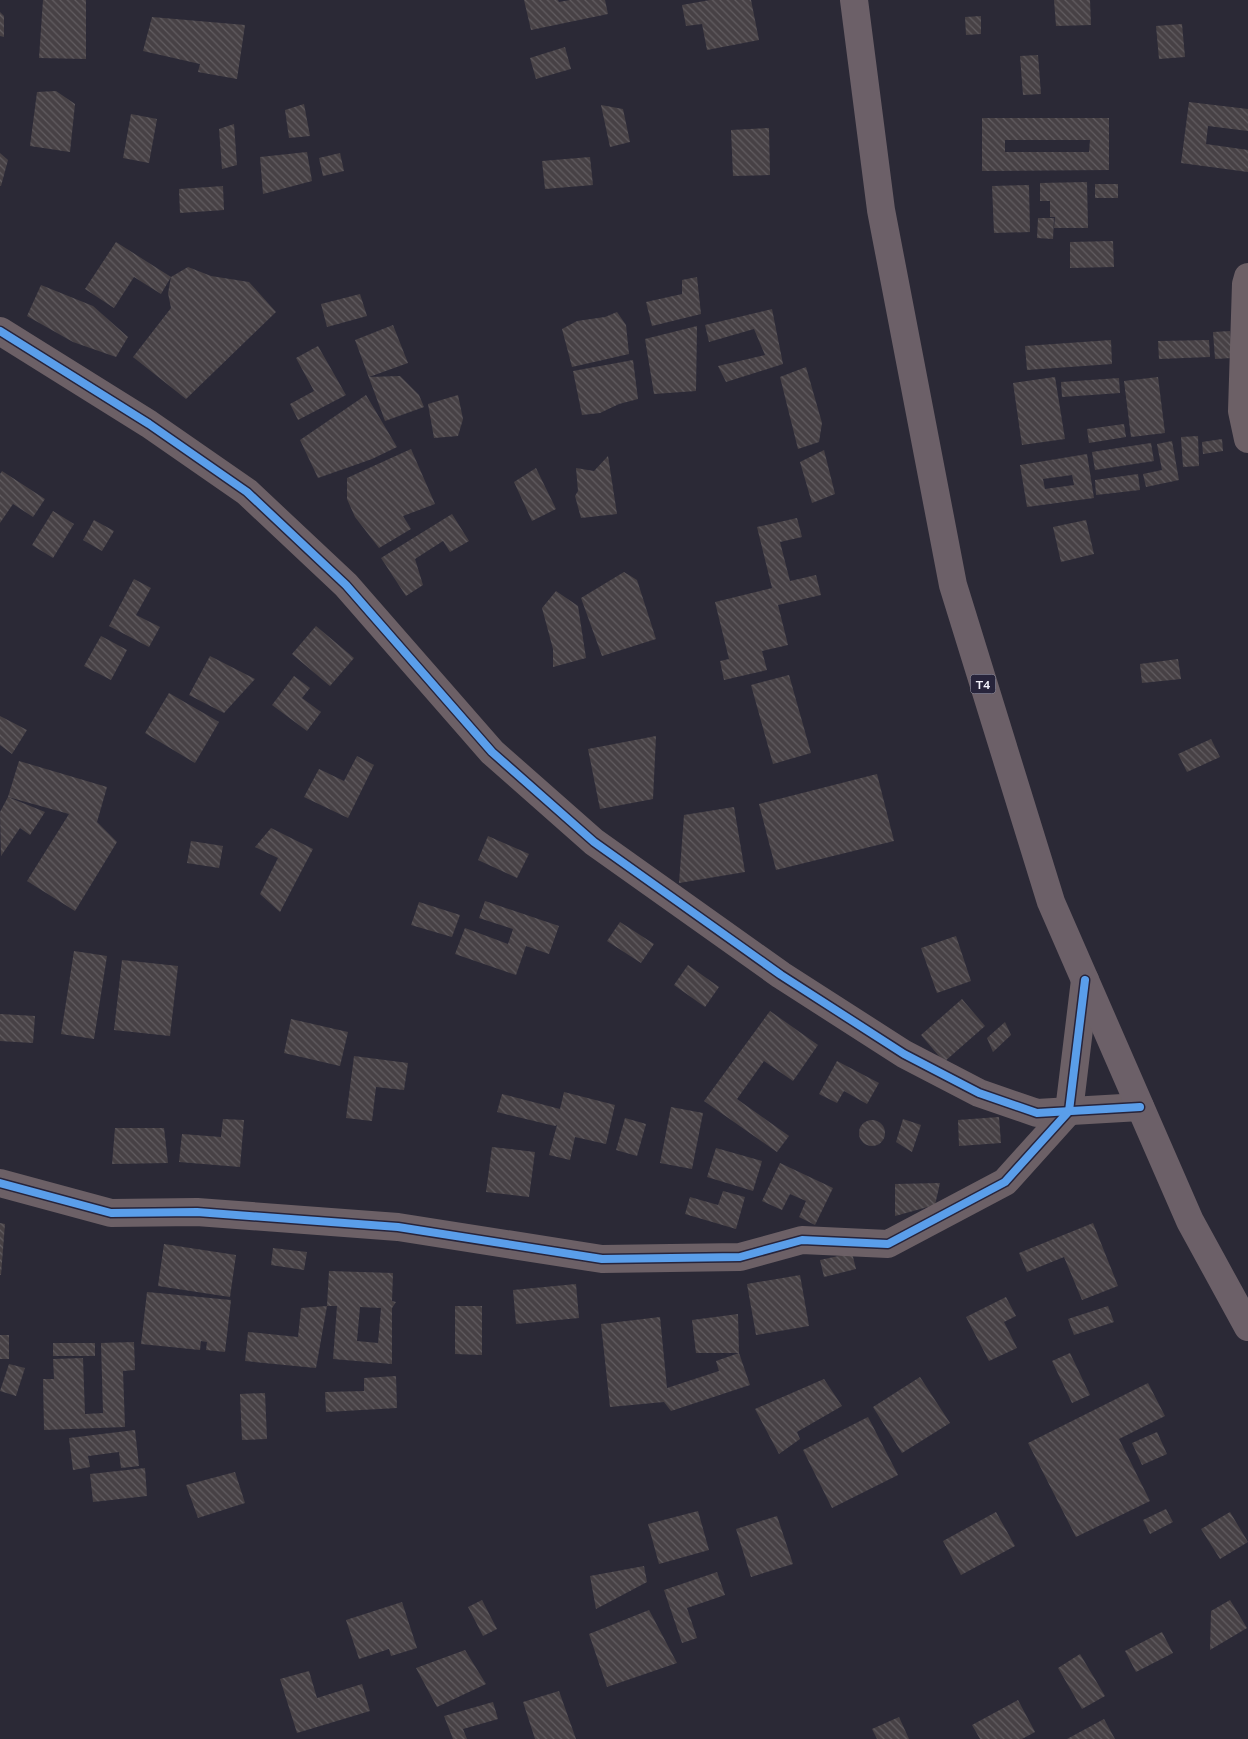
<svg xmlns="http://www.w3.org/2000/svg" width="1248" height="1739" viewBox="0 0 1248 1739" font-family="Mulish,sans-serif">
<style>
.building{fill:url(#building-back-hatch);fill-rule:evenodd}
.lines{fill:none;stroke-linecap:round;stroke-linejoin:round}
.minor{stroke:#6c6066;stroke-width:28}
.trunk{stroke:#6c6068;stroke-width:28}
.cycleway-casing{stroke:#27243b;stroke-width:11}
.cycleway{stroke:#5a9eea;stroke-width:8}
.labels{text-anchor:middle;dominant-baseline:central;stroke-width:5;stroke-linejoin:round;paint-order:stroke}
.shield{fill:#27243b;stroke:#b6b5c2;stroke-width:1}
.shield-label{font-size:12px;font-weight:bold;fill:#f3f3fc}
</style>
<defs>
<pattern id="building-back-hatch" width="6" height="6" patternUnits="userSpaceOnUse" patternTransform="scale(1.25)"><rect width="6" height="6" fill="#474145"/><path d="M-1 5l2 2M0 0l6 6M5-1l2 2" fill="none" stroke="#625d61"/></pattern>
</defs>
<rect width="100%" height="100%" fill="#2b2936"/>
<g class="building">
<path d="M43,0H86V59L39,58Z"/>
<path d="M524,0H558L559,2L570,0H605L608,14L531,30Z"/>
<path d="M710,0H751L759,40L707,50L702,24L686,26L682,5Z"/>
<path d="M1054,0H1090L1091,25L1056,26Z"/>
<path d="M0,12L4,16V37L0,36Z"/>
<path d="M981,16V34L966,35L965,17Z"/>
<path d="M152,17L245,25L237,79L198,72L200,64L143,51Z"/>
<path d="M1182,24L1185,57L1159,59L1156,26Z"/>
<path d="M565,47L571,69L536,79L530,58Z"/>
<path d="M1038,55L1041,94L1023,95L1020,56Z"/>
<path d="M56,91L75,104L70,152L30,146L37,92Z"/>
<path d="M1189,102L1248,109V131L1208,126L1206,144L1248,150V172L1181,163Z"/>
<path d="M304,104L310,136L289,138L285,110Z"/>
<path d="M601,105L623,109L630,142L610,147Z"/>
<path d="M131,114L157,119L149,163L123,158Z"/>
<path d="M982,118H1109V170L982,171ZM1005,140H1090L1089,152H1005Z"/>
<path d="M234,124L237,165L222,169L219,129Z"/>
<path d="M769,128L770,175L733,176L731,130Z"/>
<path d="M307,152L312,181L263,194L260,157Z"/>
<path d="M0,153L8,160L1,186H0Z"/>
<path d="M340,153L344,171L323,176L319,158Z"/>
<path d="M590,157L593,185L545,189L542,161Z"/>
<path d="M1087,182L1088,228H1054L1055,217H1050V201H1040V183Z"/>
<rect x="1095" y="184" width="23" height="14"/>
<path d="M1029,185L1030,232L994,233L992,186Z"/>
<path d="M223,186L224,210L180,213L179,189Z"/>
<path d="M1038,218H1054L1053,239L1037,238Z"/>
<path d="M1113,241L1114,267L1070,268V242Z"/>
<path d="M116,242L171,277L188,267L211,276L249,282L276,312L186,399L133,357L171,308L168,293L171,277L161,294L134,277L114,308L85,289Z"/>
<path d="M697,277L701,314L652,326L646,302L682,294V280Z"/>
<path d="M41,285L93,306L128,337L116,357L73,342L27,316Z"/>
<path d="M360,294L367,316L327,327L321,304Z"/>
<path d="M772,309L783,364L726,382L718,366L765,355L754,329L709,342L705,325Z"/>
<path d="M617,312L626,325L629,354L572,367L562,329L577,321L605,317Z"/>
<path d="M393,325L408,363L369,377L400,376L419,395L424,407L385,421L355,340Z"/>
<path d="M697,326L696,391L654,394L645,339Z"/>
<path d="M1230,331L1232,358L1215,359L1213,332Z"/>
<path d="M1111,340L1112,364L1027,370L1025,346Z"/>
<path d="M1209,340L1210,357L1159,359L1158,341Z"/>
<path d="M318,346L346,395L298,420L290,404L314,391L296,358Z"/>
<path d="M633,360L638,399L619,404L600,413L582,415L573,371Z"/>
<path d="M806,367L822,423L819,442L798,449L780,377Z"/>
<path d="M1055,377L1065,439L1022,445L1013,383Z"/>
<path d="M1158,377L1165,433L1131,437L1124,381Z"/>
<path d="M1119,378L1120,393L1062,397L1061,382Z"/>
<path d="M366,395L397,447L372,459L318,478L300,440Z"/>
<path d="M458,395L463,419L458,436L434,438L428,404Z"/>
<path d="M1124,424L1126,437L1089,443L1087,429Z"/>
<path d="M1198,436L1199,466L1183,467L1181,437Z"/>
<path d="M1222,439L1223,451L1203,454L1202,442Z"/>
<path d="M1172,441L1179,480L1146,487L1143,474L1162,470L1157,444Z"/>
<path d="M1151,443L1154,461L1095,470L1092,452Z"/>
<path d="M411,449L435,504L403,516L411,529L379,548L355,517L347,499V478Z"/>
<path d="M824,450L835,494L812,503L800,462Z"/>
<path d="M1087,454L1094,498L1027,507L1020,465ZM1072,475L1074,485L1045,489L1043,479Z"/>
<path d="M608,456L617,514L581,518L575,496L578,491L576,468L594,471Z"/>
<path d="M536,468L556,509L532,521L514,482Z"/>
<path d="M2,471L45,499L33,517L13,504L0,523V474Z"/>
<path d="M1138,474L1140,490L1096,495L1095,480Z"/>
<path d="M53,511L74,524L53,558L32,545Z"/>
<path d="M452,514L469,541L450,552L443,541L415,559L423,585L406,596L381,558Z"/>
<path d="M797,518L802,537L780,542L790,581L816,575L821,595L778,605L788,645L762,651L767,670L724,680L720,661L729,659L715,602L772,588L757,527Z"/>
<path d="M94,520L114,531L102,551L83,540Z"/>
<path d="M1086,520L1094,554L1061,562L1053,527Z"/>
<path d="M624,572L637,580L656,639L602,656L581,598Z"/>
<path d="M134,579L151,588L136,615L160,627L149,647L109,626Z"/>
<path d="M556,591L578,606L586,658L553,667V649L542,608Z"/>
<path d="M316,626L354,658L330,686L292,654Z"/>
<path d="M101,636L127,650L111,680L84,666Z"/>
<path d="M210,656L255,679L224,713L189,695Z"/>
<path d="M1178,659L1181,679L1142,683L1140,664Z"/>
<path d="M789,675L811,753L773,764L751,685Z"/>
<path d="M294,676L310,688L302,698L321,712L307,731L272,705Z"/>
<path d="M169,693L219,722L195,763L145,733Z"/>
<path d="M0,716L27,730L12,754L0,745Z"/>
<path d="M656,736L653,799L600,809L588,749Z"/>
<path d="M1211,739L1220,757L1187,772L1178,754Z"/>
<path d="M357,756L374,765L348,818L304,797L319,769L344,781Z"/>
<path d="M19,761L107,787L97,822L117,842L75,911L27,881L69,814L8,797Z"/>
<path d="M877,774L894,841L776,870L759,804Z"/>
<path d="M8,797L45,812L30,835L20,828L1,856L0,812Z"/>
<path d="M734,807L745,872L679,883L684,815Z"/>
<path d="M271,828L313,849L280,912L260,894L278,858L255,847Z"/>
<path d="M488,836L529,854L517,878L478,860Z"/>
<path d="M191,841L223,846L219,868L187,863Z"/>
<path d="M485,901L559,926L549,954L526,946L516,975L455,954L465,928L508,944L513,929L479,918Z"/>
<path d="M419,902L460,915L452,937L411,925Z"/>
<path d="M620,922L654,944L641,963L607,941Z"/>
<path d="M956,936L971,981L937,993L921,948Z"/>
<path d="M74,951L107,956L94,1039L61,1034Z"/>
<path d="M122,960L178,966L170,1036L114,1030Z"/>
<path d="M688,965L719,987L705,1007L674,985Z"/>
<path d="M962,999L985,1026L944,1062L921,1035Z"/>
<path d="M770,1011L818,1045L793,1081L764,1061L737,1099L789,1136L777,1152L704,1101Z"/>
<path d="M0,1014L35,1016L33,1043L0,1041Z"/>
<path d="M291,1019L348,1032L340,1066L284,1053Z"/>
<path d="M1005,1022L1011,1035L993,1052L987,1038Z"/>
<path d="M354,1056L408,1063L404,1090L376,1087L372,1121L346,1118Z"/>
<path d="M837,1061L879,1083L867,1104L844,1091L837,1103L819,1094Z"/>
<path d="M564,1092L615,1105L606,1144L575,1137L570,1160L549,1155L557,1125L555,1126L497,1112L502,1094L560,1109Z"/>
<path d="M671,1107L703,1113L692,1169L660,1163Z"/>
<path d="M999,1117L1001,1143L959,1146L958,1120Z"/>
<path d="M625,1118L646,1124L637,1156L616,1150Z"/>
<path d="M223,1119L244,1120L240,1167L179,1162L182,1134L221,1137Z"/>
<path d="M903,1119L921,1125L912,1152L896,1142Z"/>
<circle cx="872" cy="1133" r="13"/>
<path d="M115,1128H164L168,1163L112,1164Z"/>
<path d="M492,1147L535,1152L529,1197L486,1192Z"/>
<path d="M716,1148L762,1161L753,1191L707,1177Z"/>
<path d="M780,1163L833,1188L815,1225L799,1217L806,1201L790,1194L782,1210L762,1201Z"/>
<path d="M940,1183L935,1205L895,1216V1184Z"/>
<path d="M723,1191L745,1197L736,1229L685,1214L690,1197L718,1205Z"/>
<path d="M0,1223L5,1224L1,1275H0Z"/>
<path d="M1093,1223L1118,1286L1082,1300L1064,1257L1027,1272L1019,1253Z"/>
<path d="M164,1244L236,1255L230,1297L158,1286Z"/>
<path d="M273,1248L307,1252L304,1270L271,1265Z"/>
<path d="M852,1253L856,1269L824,1277L820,1260Z"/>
<path d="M329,1271L393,1273L392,1301L396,1302L392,1308V1364L333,1359L337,1306H327ZM360,1307L381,1308L378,1343L357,1341Z"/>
<path d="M800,1275L809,1326L756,1335L747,1284Z"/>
<path d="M576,1284L579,1318L516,1324L513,1290Z"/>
<path d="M147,1292L231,1300L225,1352L206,1350L207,1342L201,1341L200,1350L141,1344Z"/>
<path d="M1006,1297L1016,1316L1004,1322L1017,1348L989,1361L966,1317Z"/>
<path d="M327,1306L316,1368L245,1361L248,1332L298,1337L301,1308Z"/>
<path d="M455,1306H482V1355L455,1354Z"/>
<path d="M1108,1306L1114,1322L1074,1335L1068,1319Z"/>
<path d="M738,1314L739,1353H696L692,1320Z"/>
<path d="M660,1317L667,1388L719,1371L716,1361L739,1353L750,1385L671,1411L664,1402L610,1407L601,1324Z"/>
<rect x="0" y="1335" width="9" height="24"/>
<path d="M134,1342L135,1370L123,1371L125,1427L44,1430L43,1379H54L53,1359L83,1358L85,1414L103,1413L101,1343Z"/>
<rect x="53" y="1343" width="42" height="13"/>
<path d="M1070,1353L1090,1395L1072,1403L1052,1361Z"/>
<path d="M9,1364L25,1368L16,1396L0,1391Z"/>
<path d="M396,1376L397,1408L326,1412L325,1392L364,1391V1378Z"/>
<path d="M920,1377L950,1423L902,1453L873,1407Z"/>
<path d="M824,1379L842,1406L797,1432L800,1439L779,1454L755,1409Z"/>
<path d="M1148,1383L1165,1416L1119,1439L1150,1501L1076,1537L1028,1443Z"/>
<path d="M265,1393L267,1439L242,1440L240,1394Z"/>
<path d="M868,1417L898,1475L832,1508L803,1450Z"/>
<path d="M135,1430L139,1466L121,1468L119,1452L88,1456L90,1467L73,1470L69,1438Z"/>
<path d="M1157,1432L1167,1454L1142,1465L1132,1443Z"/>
<path d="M145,1468L147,1496L93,1502L90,1474Z"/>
<path d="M235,1472L245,1503L198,1518L186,1485Z"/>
<path d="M1166,1509L1173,1522L1150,1534L1143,1520Z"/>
<path d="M698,1511L709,1550L659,1564L648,1524Z"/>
<path d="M996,1512L1015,1546L961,1575L943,1541Z"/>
<path d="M1230,1512L1248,1542L1220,1559L1201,1529Z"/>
<path d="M777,1516L793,1564L751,1577L736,1529Z"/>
<path d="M644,1566L647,1582L596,1609L590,1576Z"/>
<path d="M717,1572L725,1595L687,1608L697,1638L682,1643L664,1590Z"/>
<path d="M482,1600L497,1629L483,1636L468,1607Z"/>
<path d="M1230,1600L1247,1628L1210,1650L1211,1611Z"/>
<path d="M402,1602L417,1648L391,1656L389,1649L359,1659L346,1620Z"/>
<path d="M649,1610L677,1663L607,1687L589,1634Z"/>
<path d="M1162,1632L1173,1653L1136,1672L1125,1651Z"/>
<path d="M465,1650L486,1684L437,1707L416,1668Z"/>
<path d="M1080,1654L1105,1696L1082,1709L1058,1668Z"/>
<path d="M309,1671L317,1698L362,1684L370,1711L297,1733L280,1679Z"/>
<path d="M559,1691L576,1739H535L523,1702Z"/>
<path d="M1018,1700L1035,1732L1022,1739H980L972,1725Z"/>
<path d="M493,1702L498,1719L463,1729L467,1739H453L444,1716Z"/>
<path d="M899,1717L909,1739H877L872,1729Z"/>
<path d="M1104,1719L1115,1739H1067Z"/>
</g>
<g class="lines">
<g class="minor">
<path d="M1248,277L1246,284L1242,411L1248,439"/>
<path d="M0,331L149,424L247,492L346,585L492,752L594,842L781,975L904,1054L979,1093L1037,1113L1140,1107"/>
<path d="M0,1183L111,1213L197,1212L398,1227L602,1259L740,1257L802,1240L888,1244L1005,1182L1069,1111L1085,980"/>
</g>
<path class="trunk" d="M854,0L881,210L953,585L1051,902L1190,1221L1248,1327"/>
<defs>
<g id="cycleway">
<path d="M0,331L149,424L247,492L346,585L492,752L594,842L781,975L904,1054L979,1093L1037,1113L1140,1107"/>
<path d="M0,1183L111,1213L197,1212L398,1227L602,1259L740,1257L802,1240L888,1244L1005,1182L1069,1111L1085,980"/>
</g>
</defs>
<use href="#cycleway" class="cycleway-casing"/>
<use href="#cycleway" class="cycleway"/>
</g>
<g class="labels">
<rect class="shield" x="970.5" y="674.5" width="25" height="19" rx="4"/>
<g class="shield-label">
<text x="983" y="684">T4</text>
</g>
</g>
</svg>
